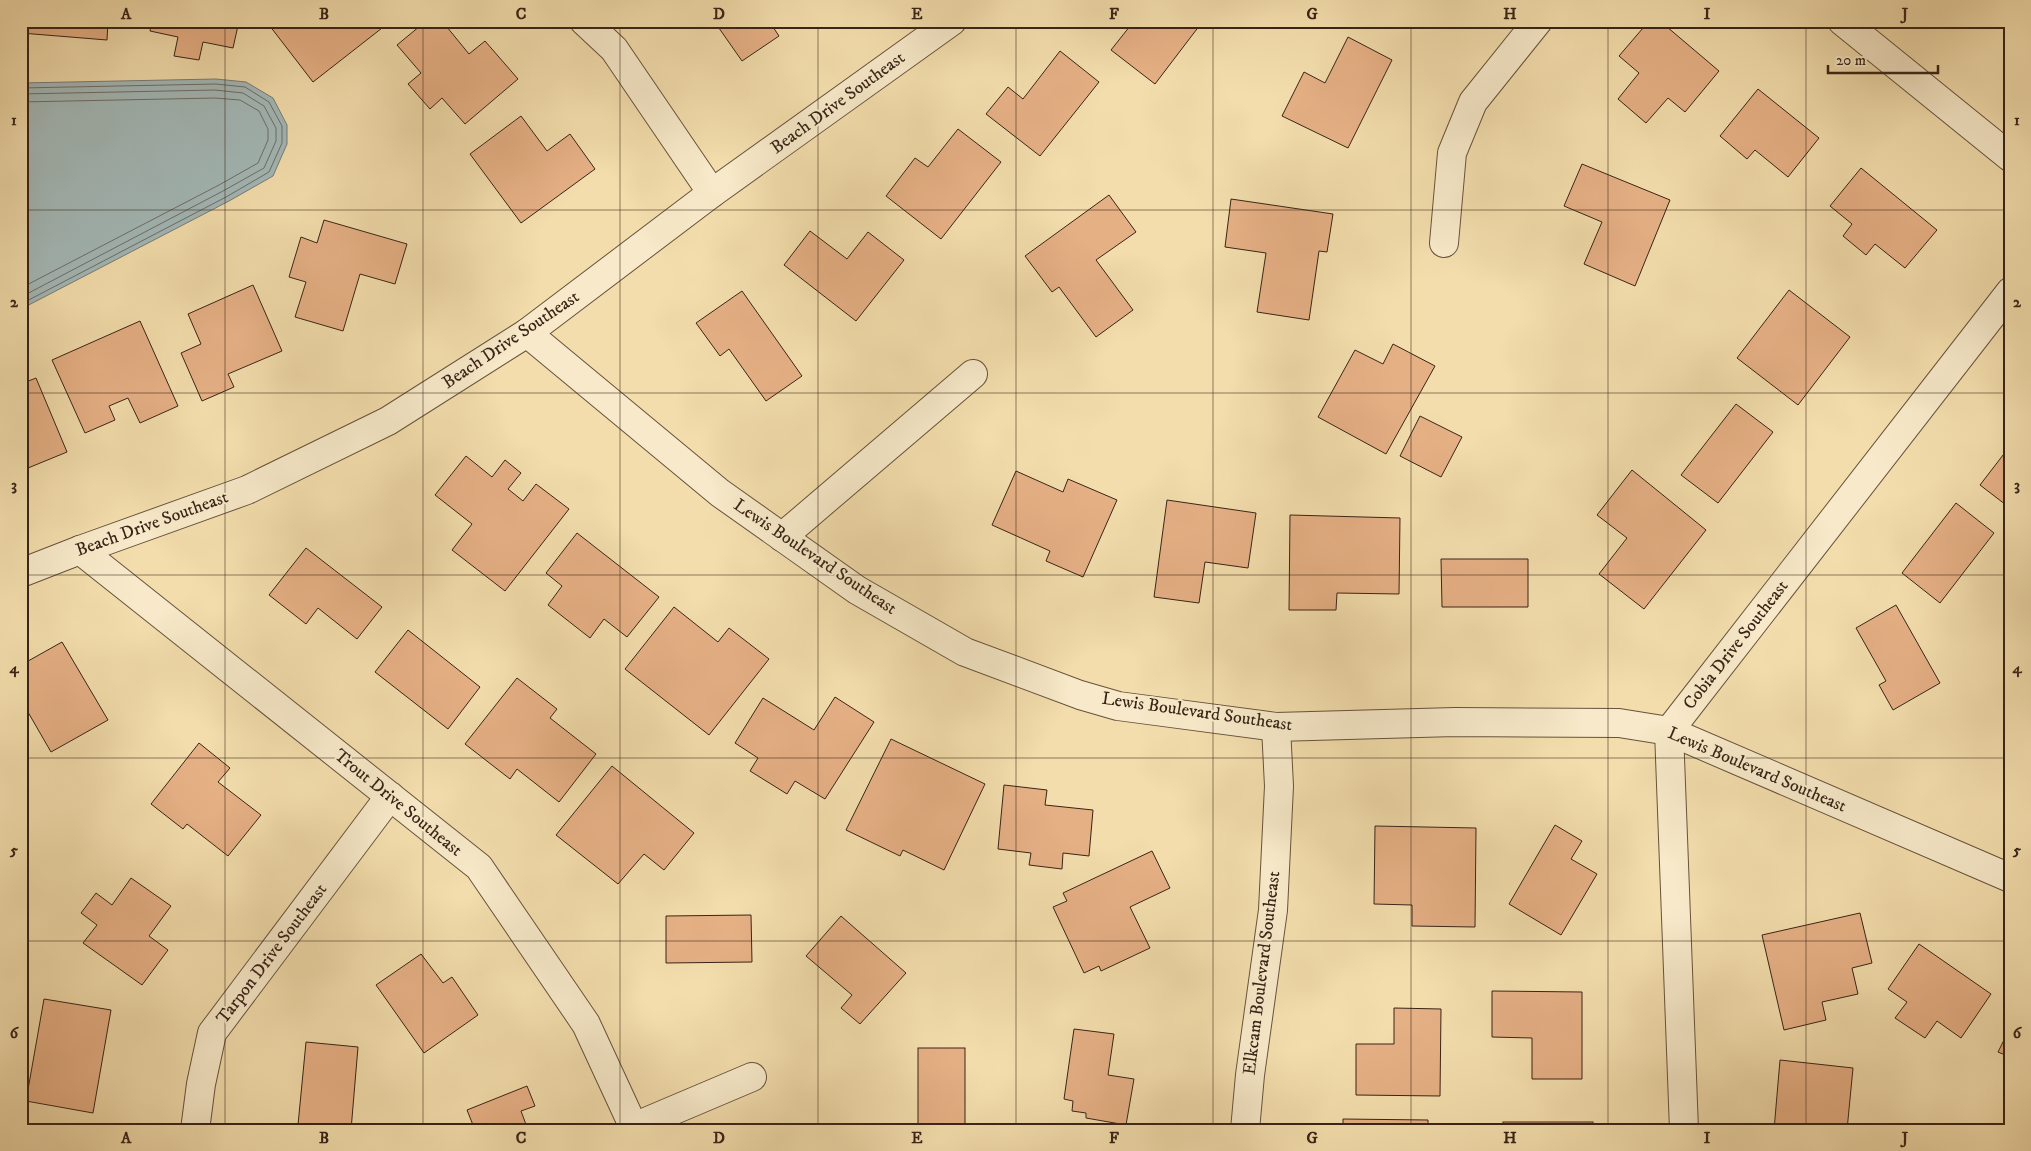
<svg xmlns="http://www.w3.org/2000/svg" width="2031" height="1151" viewBox="0 0 2031 1151" font-family="'IM FELL DW Pica',serif">
<style>
.water{fill:#a3b8b7;stroke:#787d77}
.lines{fill:none;stroke-linecap:round;stroke-linejoin:round}
.shore{stroke:#6e6e67;stroke-width:1}
.building{fill:#e6b085;stroke:#382417}
.minor-casing{stroke:#67523c;stroke-width:30}
.minor{stroke:#f7e9c9;stroke-width:28}
.grid{fill:none;stroke:#382417;stroke-width:1;stroke-opacity:0.55}
.labels{text-anchor:middle;dominant-baseline:central;stroke-width:4;stroke-linejoin:round;paint-order:stroke}
.street-label{font-size:18px;fill:#382417;stroke:#f7e9c9}
.neatline{fill:none;stroke:#382417;stroke-width:2}
.grid-label{font-size:16px;text-anchor:middle;font-weight:bold;fill:#382417}
</style>
<rect width="100%" height="100%" fill="#f3ddac"/>
<filter id="stains"><feTurbulence type="fractalNoise" baseFrequency=".004" numOctaves="4"/><feColorMatrix values="0 0 0 0 .2 0 0 0 0 .09 0 0 0 0 .02 0 0 0 .5 -.17"/></filter>
<radialGradient id="worn" r=".72"><stop offset=".6" stop-color="#630" stop-opacity="0"/><stop offset="1" stop-color="#630" stop-opacity=".3"/></radialGradient>
<path class="water" d="M216,79L246,82L273,98L287,125V144L273,176L229,201L21,309V83Z"/>
<g class="lines">
<g class="shore">
<path d="M21,88L216,84L245,87L269,102L282,126V143L269,172L226,197L21,304"/>
<path d="M21,94L215,90L243,93L264,106L276,128V141L264,168L223,191L21,297"/>
<path d="M21,102L215,98L240,100L259,111L268,129V140L258,163L219,185L21,288"/>
</g>
</g>
<g class="building">
<path d="M21,21H108L107,40L21,33Z"/>
<path d="M152,21H239L233,48L203,42L199,60L174,56L178,37L150,31Z"/>
<path d="M266,21H391L313,82Z"/>
<path d="M426,21H442L469,54L485,41L518,79L465,124L442,98L430,109L408,84L421,73L397,45Z"/>
<path d="M714,21H769L779,36L742,61Z"/>
<path d="M1134,21H1203L1155,84L1111,50Z"/>
<path d="M1649,21H1660L1719,71L1685,112L1668,98L1646,123L1618,99L1639,73L1619,56Z"/>
<path d="M1348,37L1392,60L1348,148L1282,116L1304,72L1325,83Z"/>
<path d="M1060,51L1099,82L1040,156L986,114L1008,87L1023,99Z"/>
<path d="M1758,89L1819,138L1788,177L1755,150L1747,159L1720,136Z"/>
<path d="M521,116L547,151L570,134L595,169L521,223L470,154Z"/>
<path d="M958,129L1001,162L941,239L886,196L915,158L928,167Z"/>
<path d="M1582,164L1670,200L1635,286L1584,264L1602,222L1564,206Z"/>
<path d="M1861,168L1937,230L1905,268L1875,244L1866,255L1843,236L1852,224L1830,206Z"/>
<path d="M1109,195L1136,232L1096,260L1133,310L1096,337L1059,287L1052,292L1025,256Z"/>
<path d="M1231,199L1333,214L1327,252L1319,251L1309,320L1257,312L1266,253L1225,247Z"/>
<path d="M324,220L407,244L395,284L360,274L343,331L295,317L306,282L289,277L301,237L317,243Z"/>
<path d="M810,231L847,259L868,232L904,260L856,321L784,265Z"/>
<path d="M253,285L282,351L228,374L234,387L202,401L181,353L201,344L188,314Z"/>
<path d="M1789,290L1850,337L1798,405L1737,358Z"/>
<path d="M742,291L802,376L766,401L729,349L720,356L696,323Z"/>
<path d="M140,321L178,406L140,423L128,398L109,406L115,420L85,433L52,360Z"/>
<path d="M1393,344L1435,366L1386,454L1318,417L1355,350L1383,364Z"/>
<path d="M36,378L67,452L28,468L21,452V384Z"/>
<path d="M1736,404L1773,432L1718,503L1681,475Z"/>
<path d="M1420,416L1462,437L1441,477L1400,456Z"/>
<path d="M2010,446V508L1980,485Z"/>
<path d="M466,456L492,477L505,460L521,473L508,489L523,501L536,484L569,509L505,591L452,550L472,524L435,495Z"/>
<path d="M1632,470L1706,530L1644,609L1599,574L1627,538L1597,515Z"/>
<path d="M1016,471L1063,492L1068,479L1117,500L1083,577L1046,561L1050,551L992,525Z"/>
<path d="M1167,500L1256,513L1248,568L1205,562L1199,603L1154,597Z"/>
<path d="M1956,503L1994,533L1940,603L1902,573Z"/>
<path d="M1290,515L1400,518L1399,594L1337,593L1336,610H1289Z"/>
<path d="M577,533L659,597L627,637L604,619L590,638L548,605L562,586L546,573Z"/>
<path d="M306,548L382,607L357,639L318,608L306,624L269,595Z"/>
<path d="M1441,559H1528V607H1442Z"/>
<path d="M1896,605L1940,683L1893,710L1879,685L1886,681L1856,628Z"/>
<path d="M674,607L718,642L729,628L769,659L709,735L625,669Z"/>
<path d="M408,630L480,687L448,729L375,672Z"/>
<path d="M62,642L108,720L51,752L21,700V665Z"/>
<path d="M517,678L557,709L550,718L596,754L559,802L517,769L510,779L465,744Z"/>
<path d="M835,697L874,722L825,799L795,781L787,794L750,771L758,758L735,743L763,698L814,730Z"/>
<path d="M891,739L985,784L944,870L903,850L900,856L846,830Z"/>
<path d="M199,743L230,768L218,782L261,815L228,856L187,824L183,829L151,804Z"/>
<path d="M612,766L694,833L664,870L644,854L618,884L556,835Z"/>
<path d="M1004,785L1047,790L1045,805L1093,810L1089,856L1063,853L1062,869L1029,865L1031,853L998,849Z"/>
<path d="M1555,825L1582,841L1571,859L1597,874L1561,935L1509,904Z"/>
<path d="M1375,826L1476,828L1475,927L1412,926V905L1374,904Z"/>
<path d="M1152,851L1170,888L1130,907L1150,948L1101,971L1099,966L1084,973L1053,907L1067,901L1063,893Z"/>
<path d="M131,878L171,906L149,936L168,950L142,985L83,943L97,925L81,913L96,893L112,905Z"/>
<path d="M1860,913L1872,963L1852,968L1858,994L1822,1002L1826,1020L1784,1030L1762,935Z"/>
<path d="M751,915L752,962L666,963V916Z"/>
<path d="M841,916L906,973L860,1024L841,1008L852,995L806,956Z"/>
<path d="M1919,944L1991,994L1961,1038L1937,1021L1925,1038L1895,1018L1907,1002L1888,989Z"/>
<path d="M421,954L443,983L452,977L478,1015L424,1053L376,985Z"/>
<path d="M1492,991L1582,992V1079H1532V1038L1492,1037Z"/>
<path d="M44,999L111,1010L93,1113L26,1101Z"/>
<path d="M1394,1008L1441,1009L1440,1096L1356,1095V1044H1394Z"/>
<path d="M2010,1028V1057L1998,1052Z"/>
<path d="M1074,1029L1114,1034L1108,1075L1134,1079L1126,1125L1086,1118V1113L1072,1111L1073,1101L1064,1099Z"/>
<path d="M306,1042L358,1047L351,1130L298,1125Z"/>
<rect x="918" y="1048" width="47" height="80"/>
<path d="M1780,1060L1853,1068L1847,1130H1774Z"/>
<path d="M527,1086L535,1106L521,1111L528,1130H475L467,1110Z"/>
<path d="M1343,1119L1428,1120V1130H1343Z"/>
<rect x="1503" y="1122" width="90" height="8"/>
</g>
<g class="lines">
<defs>
<g id="minor">
<path d="M584,21L614,49L712,193"/>
<path d="M1842,21L2010,157"/>
<path d="M1444,243L1452,153L1473,102L1538,21"/>
<path d="M527,333L720,493L857,590L965,652L1080,695L1118,706L1276,727L1455,722L1619,723L1669,731L2010,878"/>
<path d="M782,537L973,374"/>
<path d="M80,550L479,867L586,1024L635,1130"/>
<path d="M21,573L80,550L247,490L388,421L527,333L712,193L952,21"/>
<path d="M634,1127L752,1077"/>
<path d="M195,1130L201,1084L212,1033L390,796"/>
<path d="M1245,1130L1250,1075L1273,910L1279,786L1276,727"/>
<path d="M1684,1130L1669,731L2010,292"/>
</g>
</defs>
<use href="#minor" class="minor-casing"/>
<use href="#minor" class="minor"/>
</g>
<path class="grid" d="M225,21V1130M423,21V1130M620,21V1130M818,21V1130M1016,21V1130M1213,21V1130M1411,21V1130M1608,21V1130M1806,21V1130M21,210H2010M21,393H2010M21,575H2010M21,758H2010M21,941H2010"/>
<g class="labels">
<g class="street-label">
<text transform="translate(838 103) rotate(-36)">Beach Drive Southeast</text>
<text transform="translate(511 340) rotate(-34)">Beach Drive Southeast</text>
<text transform="translate(152 524) rotate(-20)">Beach Drive Southeast</text>
<text transform="translate(815 557) rotate(34)">Lewis Boulevard Southeast</text>
<text transform="translate(1736 645) rotate(-52)">Cobia Drive Southeast</text>
<text transform="translate(1197 712) rotate(8)">Lewis Boulevard Southeast</text>
<text transform="translate(1757 770) rotate(23)">Lewis Boulevard Southeast</text>
<text transform="translate(398 803) rotate(39)">Trout Drive Southeast</text>
<text transform="translate(272 954) rotate(-53)">Tarpon Drive Southeast</text>
<text transform="translate(1262 973) rotate(-83)">Elkcam Boulevard Southeast</text>
</g>
</g>
<rect width="2031" height="1151" fill="none" stroke="#f3ddac" stroke-width="55"/>
<path d="M1828 65v8h110v-8" fill="none" stroke="#382417" stroke-width="2.5"/>
<text x="1836" y="65" font-size="15" fill="#382417" stroke="#f7e9c9" stroke-width="4" paint-order="stroke">20 m</text>
<rect x="28" y="28" width="1976" height="1096" class="neatline"/>
<g class="grid-label">
<text x="126" y="19">A</text>
<text x="324" y="19">B</text>
<text x="521" y="19">C</text>
<text x="719" y="19">D</text>
<text x="917" y="19">E</text>
<text x="1114" y="19">F</text>
<text x="1312" y="19">G</text>
<text x="1510" y="19">H</text>
<text x="1707" y="19">I</text>
<text x="1905" y="19">J</text>
<text x="14" y="125">1</text>
<text x="2017" y="125">1</text>
<text x="14" y="307">2</text>
<text x="2017" y="307">2</text>
<text x="14" y="490">3</text>
<text x="2017" y="490">3</text>
<text x="14" y="673">4</text>
<text x="2017" y="673">4</text>
<text x="14" y="855">5</text>
<text x="2017" y="855">5</text>
<text x="14" y="1038">6</text>
<text x="2017" y="1038">6</text>
<text x="126" y="1143">A</text>
<text x="324" y="1143">B</text>
<text x="521" y="1143">C</text>
<text x="719" y="1143">D</text>
<text x="917" y="1143">E</text>
<text x="1114" y="1143">F</text>
<text x="1312" y="1143">G</text>
<text x="1510" y="1143">H</text>
<text x="1707" y="1143">I</text>
<text x="1905" y="1143">J</text>
</g>
<rect width="100%" height="100%" filter="url(#stains)"/>
<rect width="100%" height="100%" fill="url(#worn)"/>
</svg>
